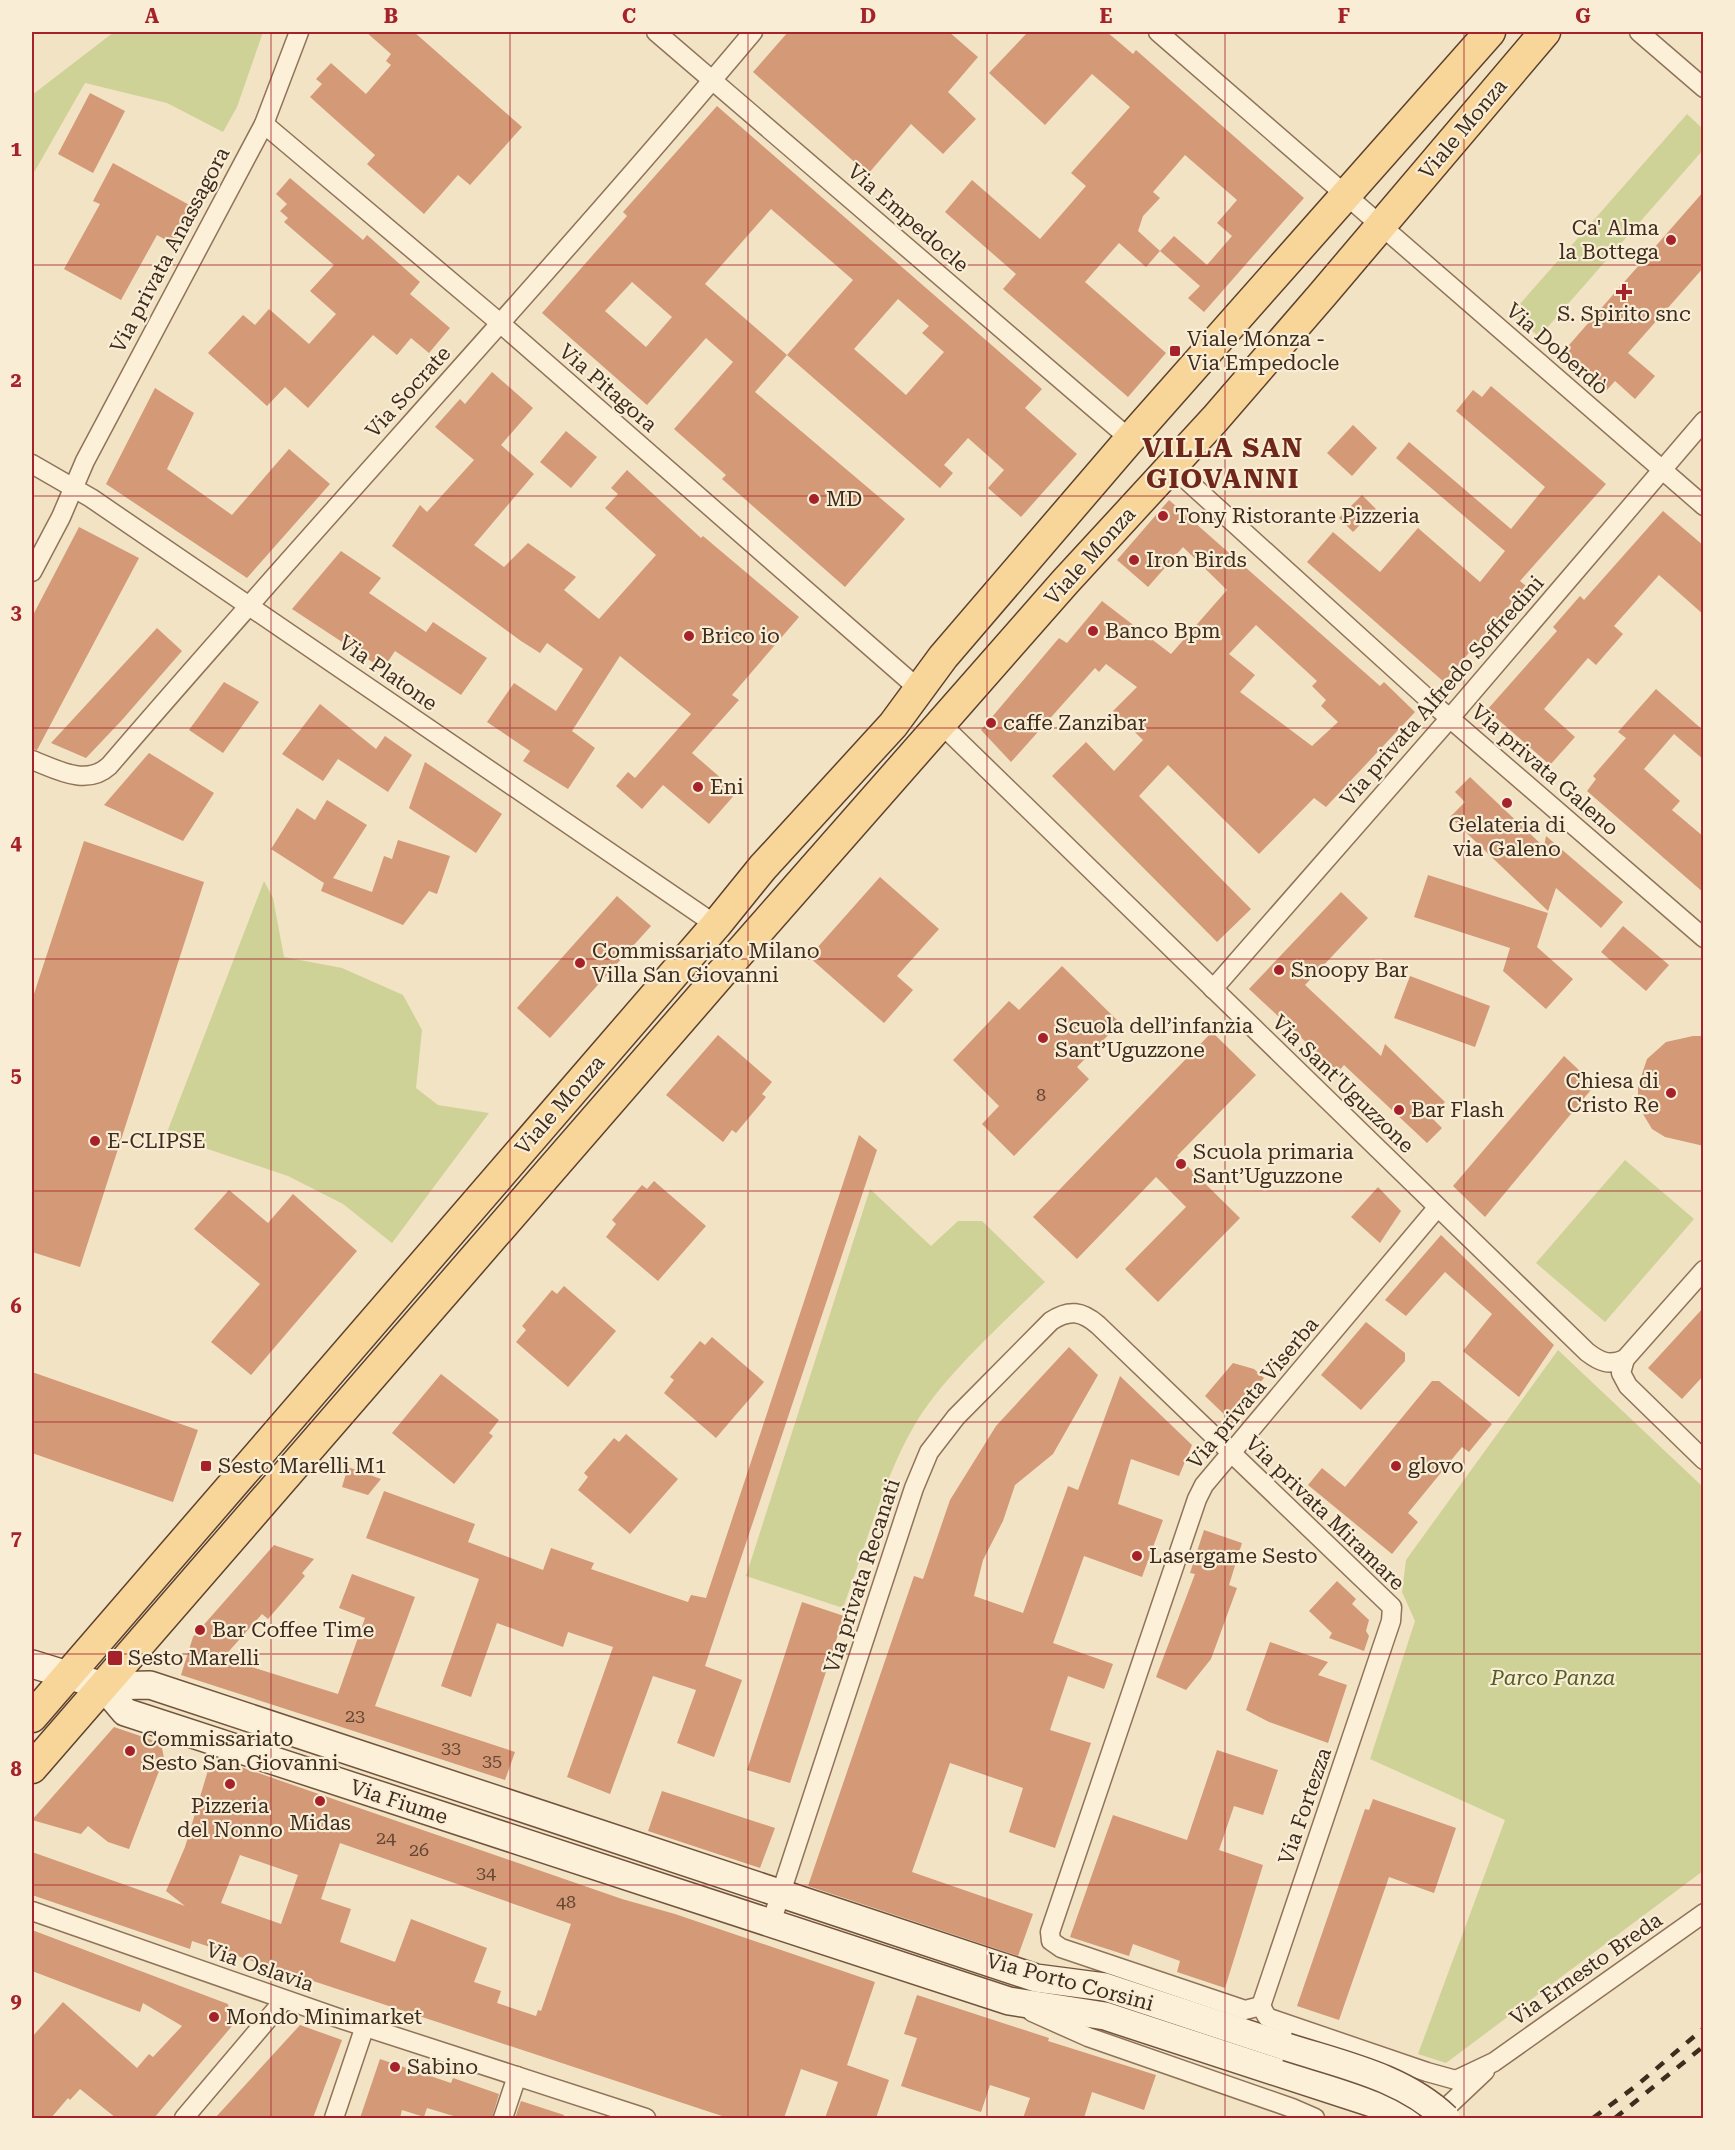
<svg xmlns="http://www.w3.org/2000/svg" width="1735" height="2150" viewBox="0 0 1735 2150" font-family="'Roboto Serif',serif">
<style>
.green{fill:#ced297}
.building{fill:#d49977;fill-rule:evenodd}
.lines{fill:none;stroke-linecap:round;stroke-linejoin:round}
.street-casing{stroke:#907359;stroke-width:21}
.secondary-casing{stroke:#72543c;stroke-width:30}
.primary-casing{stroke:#5d412d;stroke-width:33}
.street{stroke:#fcf0d9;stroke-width:18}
.secondary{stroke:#fcf0d9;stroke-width:27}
.primary{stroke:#f8d69a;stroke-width:30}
.rail{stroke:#3e2c1e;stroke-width:4.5;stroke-dasharray:10 10;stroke-linecap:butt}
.secondary-bridge-casing{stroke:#72543c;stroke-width:30;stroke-linecap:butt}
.secondary-bridge{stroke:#fcf0d9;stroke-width:27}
.grid{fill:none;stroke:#a5222a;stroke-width:1.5;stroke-opacity:0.55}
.poi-dot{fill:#a5222a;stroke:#f9edd5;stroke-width:2}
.labels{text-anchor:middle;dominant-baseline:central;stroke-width:4.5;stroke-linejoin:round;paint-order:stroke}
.number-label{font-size:18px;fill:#644734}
.street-label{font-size:21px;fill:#3e2c1e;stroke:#f9edd5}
.poi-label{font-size:21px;fill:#3e2c1e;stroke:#f9edd5;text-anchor:start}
.park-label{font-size:21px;font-style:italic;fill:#515d22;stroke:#f9edd5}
.district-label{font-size:27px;font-weight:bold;letter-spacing:1.5px;fill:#6f2719;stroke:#f9edd5}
.neatline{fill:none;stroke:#a5222a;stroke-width:2}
.grid-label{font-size:20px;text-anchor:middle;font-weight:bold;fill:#a5222a}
</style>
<rect width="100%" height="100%" fill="#f2e3c5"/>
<g class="green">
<path d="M114,32H263L237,107L223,132L167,103L85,83L32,176V95Z"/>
<path d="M1687,114L1703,129V150L1539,337L1512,313Z"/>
<path d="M264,881L273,898L284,957L342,968L403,995L422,1030L416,1088L438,1105L489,1113L392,1243L343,1204L288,1176L166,1135Z"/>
<path d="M1625,1160L1694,1219L1605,1322L1536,1263Z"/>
<path d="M870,1189L931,1246L958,1221H982L1045,1282C1004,1322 942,1377 914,1426C884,1477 864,1551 843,1608L746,1576Z"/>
<path d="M1558,1350L1703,1487V1871L1446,2063L1418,2054L1505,1820L1370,1759L1415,1621L1402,1592L1406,1560Z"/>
</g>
<g class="building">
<path d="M366,32H414L522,127L470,185L458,175L424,214L367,164L375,155L310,97L322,84L316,79L331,63L366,94L391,65L386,61L391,54Z"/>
<path d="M788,32H949L978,57L948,92L976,119L943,154L911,124L868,174L753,72Z"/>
<path d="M1028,32H1107L1133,54L1136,50L1304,198L1204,312L1188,298L1200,286L1160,251L1146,267L1119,243L1085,282L1166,353L1128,397L1003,289L1016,274L945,212L972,180L1040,239L1086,186L1071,173L1130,107L1092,74L1045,125L989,73ZM1185,155L1237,200L1217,223L1232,236L1207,265L1174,236L1160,251L1138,231L1143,216L1160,198L1153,192Z"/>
<path d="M90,93L125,111L93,173L58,154Z"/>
<path d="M717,106L1042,389L1025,408L1077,454L1021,517L988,488L1004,470L968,438L944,465L953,473L940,488L787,355L755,392L905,519L845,587L722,479L726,475L674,429L733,362L706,338L647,405L542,313L627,216L623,212ZM771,209L853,280L787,355L705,284ZM632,282L672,317L646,347L605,311ZM898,299L929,326L922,333L944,352L906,395L854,349Z"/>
<path d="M113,163L193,207L173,244L157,235L121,300L64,269L100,204L93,201Z"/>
<path d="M290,178L363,240L367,235L420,282L410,294L450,328L429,353L411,338L397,355L373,335L308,408L285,387L267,406L208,353L243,315L255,325L269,309L309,344L336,314L310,291L334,265L284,222L288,218L280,211L287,204L276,194Z"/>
<path d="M1704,191V267L1628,353L1655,376L1635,399L1615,381L1606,391L1562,353Z"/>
<path d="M492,372L533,408L501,445L534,474L474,545L504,567L528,543L576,577L564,590L599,619L656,555L605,508L618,494L611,488L627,470L701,538L703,536L799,617L732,695L739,700L692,753L737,792L709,824L663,785L642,809L616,786L628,772L635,778L691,714L620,656L572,731L595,748L568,789L523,761L530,751L487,722L514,683L556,711L583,669L547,643L540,653L521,641L392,546L420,505L427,512L474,460L435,427L460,399L465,404Z"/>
<path d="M1491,386L1606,484L1520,581L1526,586L1444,682L1307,562L1333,532L1380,572L1418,528L1480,582L1505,551L1396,458L1409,442L1511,529L1545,487L1456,411L1473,390L1482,397Z"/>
<path d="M155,388L194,413L167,469L232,515L289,449L330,484L247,578L106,484Z"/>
<path d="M1353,425L1377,448L1352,476L1327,453Z"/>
<path d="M566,431L597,457L571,488L540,462Z"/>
<path d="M1362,495L1376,509L1353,532L1339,518Z"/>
<path d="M1169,500L1380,686L1384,682L1415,712L1326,807L1314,798L1259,854L1168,765L1139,796L1251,909L1217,942L1052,776L1086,742L1114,771L1143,740L1113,711L1137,687L1106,664L1099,672L1095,668L1011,762L981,730L1059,638L1067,643L1102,601L1171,654L1227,590L1183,547L1148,587L1117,560ZM1256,625L1317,681L1312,686L1326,700L1321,706L1338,722L1312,746L1240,692L1255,675L1229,654Z"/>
<path d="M1663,511L1704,546V615L1659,575L1614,626L1623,634L1596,665L1588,658L1544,709L1575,737L1550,765L1487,710L1557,631L1553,627L1580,596L1584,600Z"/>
<path d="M79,527L139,558L37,750L32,749V617Z"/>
<path d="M341,551L381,578L369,593L426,632L433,622L487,658L461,695L395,651L383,669L292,609Z"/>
<path d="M157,628L182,651L122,720L86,758L51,743Z"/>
<path d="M224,682L259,702L223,753L189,730Z"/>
<path d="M1656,689L1704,731V760L1674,734L1644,769L1680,801L1672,810L1704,837V893L1587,791L1596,779L1593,776L1626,738L1618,732Z"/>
<path d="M320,704L376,749L385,736L412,755L388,792L338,759L323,781L282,754Z"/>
<path d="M149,753L214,793L183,841L104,805Z"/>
<path d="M425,762L502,814L476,853L409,808Z"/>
<path d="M1470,777L1544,847L1546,836L1623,902L1601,928L1556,888L1548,911L1450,817L1465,802L1455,792Z"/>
<path d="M327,800L367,825L333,878L372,892L384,856L392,859L398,840L450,856L437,894L429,891L403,925L321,891L324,883L271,849L297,808L315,820Z"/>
<path d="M84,841L204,882L80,1267L32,1252V1000Z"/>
<path d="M1428,875L1548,913L1537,947L1573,979L1546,1009L1503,971L1510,948L1414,917Z"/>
<path d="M880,877L939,929L897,976L913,990L884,1023L809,957Z"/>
<path d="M1341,892L1368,918L1305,985L1381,1056L1385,1044L1445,1102L1431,1117L1442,1128L1427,1143L1344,1065L1338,1072L1249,989Z"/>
<path d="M617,896L651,926L550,1038L517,1008Z"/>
<path d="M1623,926L1669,965L1646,991L1601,952Z"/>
<path d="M1062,966L1120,1023L1077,1067L1089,1079L1014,1156L982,1124L999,1106L953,1060L1009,1001L1019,1010Z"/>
<path d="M1410,976L1490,1006L1475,1047L1394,1018Z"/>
<path d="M1212,1032L1256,1075L1177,1156L1240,1218L1158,1302L1125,1269L1186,1207L1156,1177L1077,1259L1033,1217Z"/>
<path d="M718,1035L772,1082L762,1094L766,1097L736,1133L732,1130L723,1142L666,1095Z"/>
<path d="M1693,1036H1704V1146L1665,1137L1652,1129L1643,1114L1638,1101V1086L1647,1059L1666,1042Z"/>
<path d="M1564,1056L1595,1085L1485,1217L1453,1186Z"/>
<path d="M859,1135L877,1150L705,1666L742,1680L714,1757L677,1743L696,1690L653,1676L610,1794L567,1777L613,1647L568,1632L563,1647L497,1623L471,1697L441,1686L479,1579L366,1538L384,1491L475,1524L468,1542L543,1570L551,1548L594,1563L591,1569L658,1592L688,1602L691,1595L706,1598Z"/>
<path d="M654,1181L706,1226L658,1281L606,1237L616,1224L612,1220L642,1185L647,1189Z"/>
<path d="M1378,1187L1401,1211L1380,1243L1351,1217Z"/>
<path d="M229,1190L268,1223L293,1194L357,1251L251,1375L211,1342L260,1284L194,1229Z"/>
<path d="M1441,1235L1554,1345L1519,1397L1463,1351L1492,1314L1445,1272L1406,1316L1385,1300Z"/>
<path d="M564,1286L616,1331L568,1387L516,1342L526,1330L522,1326L552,1290L557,1294Z"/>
<path d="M1704,1307V1375L1682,1399L1648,1368Z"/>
<path d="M1366,1322L1405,1353V1361L1361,1410L1321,1375Z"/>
<path d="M712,1337L764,1382L716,1438L664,1393L674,1380L670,1377L700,1341L705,1345Z"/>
<path d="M1069,1347L1098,1375L1053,1454L1015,1485L1003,1521L983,1560L974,1596L1023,1613L1068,1486L1078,1490L1120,1376L1192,1445L1179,1476L1131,1459L1118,1504L1163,1520L1142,1577L1084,1556L1053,1643L1113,1664L1104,1689L1068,1676L1050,1730L1091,1743L1055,1848L1009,1832L1023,1788L950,1763L912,1872L1033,1914L1018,1956L808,1886L914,1576L923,1579L950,1500L996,1426Z"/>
<path d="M1233,1363L1254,1369L1264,1378L1229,1419L1205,1396Z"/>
<path d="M32,1372L198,1430L173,1502L32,1453Z"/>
<path d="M441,1374L499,1420L489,1433L493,1436L454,1484L392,1433Z"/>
<path d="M1432,1381H1439L1492,1424L1469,1452L1462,1447L1408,1513L1418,1522L1392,1554L1308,1485L1322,1468L1345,1487Z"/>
<path d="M626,1434L678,1479L630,1534L578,1490L588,1477L584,1473L614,1438L619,1442Z"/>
<path d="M348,1467L381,1479L368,1495L342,1487Z"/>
<path d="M1204,1530L1242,1543L1229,1585L1237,1588L1211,1659L1186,1690L1156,1677L1195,1574L1190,1573Z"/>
<path d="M274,1545L314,1559L302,1573L305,1576L268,1619L262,1614L223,1658L338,1694L365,1618L339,1608L352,1574L415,1597L375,1706L515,1752L505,1780L181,1675L193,1637Z"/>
<path d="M1337,1581L1356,1599L1352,1604L1369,1620L1366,1631L1369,1636L1364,1651L1329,1638L1332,1633L1309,1611Z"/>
<path d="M802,1602L844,1616L790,1783L747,1770Z"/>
<path d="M1270,1642L1328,1662L1318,1675L1347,1685L1328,1743L1269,1722L1246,1710Z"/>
<path d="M114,1727L161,1743L164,1758L129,1849L108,1842L88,1826L81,1834L32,1820Z"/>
<path d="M1217,1750L1278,1770L1263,1815L1234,1806L1219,1850L1263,1865L1225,1988L1177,1972L1180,1961L1133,1944L1129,1956L1070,1937L1113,1815L1187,1840Z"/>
<path d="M212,1757L622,1899L675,1914L875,1982L847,2065L889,2080L876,2118H825L838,2082L801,2069L784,2118H728L192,1941L190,1949L32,1895V1852L185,1906L166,1891L185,1847ZM340,1843L571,1924L541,2011L538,2010L536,2016L497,2003L501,1991L474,1982L487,1948L411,1919L395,1962L340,1942L351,1909L321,1899ZM240,1855L298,1875L281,1924L221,1903Z"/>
<path d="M662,1791L775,1828L760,1868L648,1831Z"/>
<path d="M1373,1799L1456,1828L1434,1893L1389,1877L1339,2020L1297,2006L1365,1809L1369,1810Z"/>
<path d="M32,1930L228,2004L232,2026L154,2118H116L80,2089L70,2100L68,2098L51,2118H32V2037L63,2002L137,2068L149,2054L153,2057L182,2026L143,2003L140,2012L32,1971Z"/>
<path d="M917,1995L1049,2038L1048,2041L1156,2075L1144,2110L1092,2092L1084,2118H1023L1030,2098L990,2085L981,2112L901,2086L917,2038L904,2034Z"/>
<path d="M300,2025L342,2040L313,2118H215Z"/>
<path d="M380,2059L451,2083L453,2078L499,2094L492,2118H460L427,2108L424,2117L402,2110L400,2118H360Z"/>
<path d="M521,2101L564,2115L563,2118H515Z"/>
</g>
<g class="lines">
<defs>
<g id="street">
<path d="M656,32L1130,439"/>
<path d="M1158,32L1704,506"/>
<path d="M1639,32L1704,88"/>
<path d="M264,124L500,323L920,690"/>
<path d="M32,464L91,498L716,925"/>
<path d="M1171,466L1439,709L1704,938"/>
<path d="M32,572L61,517L85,461L264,124L299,32"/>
<path d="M941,724L1587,1352C1600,1362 1609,1366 1625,1359"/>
<path d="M32,760C56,769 86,787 109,766C321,519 544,281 753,32"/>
<path d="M1213,989L1450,718L1704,421"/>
<path d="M1704,1270L1625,1359L1621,1373L1628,1386L1704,1460"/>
<path d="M32,1911L344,2020L646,2118"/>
<path d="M771,1923L914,1488L929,1452L956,1417L1051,1321C1069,1309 1082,1311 1098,1325L1392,1607L1391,1621L1261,2006"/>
<path d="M1261,2006L1245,2010L1061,1948L1051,1941L1050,1932L1197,1499L1204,1485L1437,1208"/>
<path d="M1261,2006L1267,2017L1272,2019L1427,2072L1456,2080"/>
<path d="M1032,2012L1088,2037L1292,2108L1315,2118"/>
<path d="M1456,2080L1494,2062L1704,1913"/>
<path d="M1449,2105L1485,2071"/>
<path d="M184,2118L284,2000"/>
<path d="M334,2118L365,2026"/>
<path d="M503,2118L517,2076"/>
</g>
<g id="secondary">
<path d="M32,1664L103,1686L150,1685L1036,1978L1105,1987L1287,2047"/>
<path d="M103,1686L125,1712L1009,2001L1105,2016L1375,2104L1406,2118"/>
</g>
<g id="primary">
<path d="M32,1717L716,925L763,867L893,725L943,657L1130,439L1490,32"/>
<path d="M32,1768L719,976L1065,582L1215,419L1323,294L1545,32"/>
</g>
</defs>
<use href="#street" class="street-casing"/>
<use href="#secondary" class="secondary-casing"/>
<use href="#primary" class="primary-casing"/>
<use href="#street" class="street"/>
<use href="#secondary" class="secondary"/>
<use href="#primary" class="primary"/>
<g class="rail">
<path d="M1593,2118L1636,2086L1704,2028"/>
<path d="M1615,2118L1704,2046"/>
</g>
<defs>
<path id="secondary-bridge" d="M1287,2047C1343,2065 1403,2077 1446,2118"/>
</defs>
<use href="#secondary-bridge" class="secondary-bridge-casing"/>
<use href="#secondary-bridge" class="secondary-bridge"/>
</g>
<path class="grid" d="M271,32V2118M510,32V2118M748,32V2118M987,32V2118M1225,32V2118M1464,32V2118M32,265H1704M32,496H1704M32,728H1704M32,959H1704M32,1191H1704M32,1422H1704M32,1654H1704M32,1885H1704"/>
<g class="poi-dot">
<circle cx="1671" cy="240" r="6"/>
<path d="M1621 283h6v6h6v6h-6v6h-6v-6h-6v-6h6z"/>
<rect x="1169" y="345" width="12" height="12" rx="3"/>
<circle cx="814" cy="499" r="6"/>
<circle cx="1163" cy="516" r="6"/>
<circle cx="1134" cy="560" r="6"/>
<circle cx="1093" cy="631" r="6"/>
<circle cx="689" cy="636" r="6"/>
<circle cx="991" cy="723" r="6"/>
<circle cx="698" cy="787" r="6"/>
<circle cx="1507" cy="803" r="6"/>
<circle cx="580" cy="963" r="6"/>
<circle cx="1279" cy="970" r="6"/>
<circle cx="1043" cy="1038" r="6"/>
<circle cx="1671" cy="1093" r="6"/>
<circle cx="1399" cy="1110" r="6"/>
<circle cx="95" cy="1141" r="6"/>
<circle cx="1181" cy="1164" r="6"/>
<rect x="200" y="1460" width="12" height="12" rx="3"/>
<circle cx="1396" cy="1466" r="6"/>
<circle cx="1137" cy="1556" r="6"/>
<circle cx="200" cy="1630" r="6"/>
<rect x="107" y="1650" width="16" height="16" rx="3"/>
<circle cx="130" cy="1751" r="6"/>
<circle cx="230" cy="1784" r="6"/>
<circle cx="320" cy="1801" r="6"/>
<circle cx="214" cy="2017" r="6"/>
<circle cx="395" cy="2067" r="6"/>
</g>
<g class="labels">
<g class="number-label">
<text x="1041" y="1094">8</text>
<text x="355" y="1715">23</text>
<text x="451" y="1747">33</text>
<text x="492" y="1760">35</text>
<text x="386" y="1837">24</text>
<text x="419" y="1849">26</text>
<text x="486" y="1872">34</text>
<text x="566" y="1901">48</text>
</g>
<g class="street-label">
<text transform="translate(1463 129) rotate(-50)">Viale Monza</text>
<text transform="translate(908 218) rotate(41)">Via Empedocle</text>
<text transform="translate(170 250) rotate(-62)">Via privata Anassagora</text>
<text transform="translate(1557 349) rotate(41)">Via Doberdò</text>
<text transform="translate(608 388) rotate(41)">Via Pitagora</text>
<text transform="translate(408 392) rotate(-48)">Via Socrate</text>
<text transform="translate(1090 556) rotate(-48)">Viale Monza</text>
<text transform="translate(388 673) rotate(35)">Via Platone</text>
<text transform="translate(1442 691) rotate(-49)">Via privata Alfredo Soffredini</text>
<text transform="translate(1545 770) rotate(41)">Via privata Galeno</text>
<text transform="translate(1343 1084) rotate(44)">Via Sant'Uguzzone</text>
<text transform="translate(560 1105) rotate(-49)">Viale Monza</text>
<text transform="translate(1253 1393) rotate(-50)">Via privata Viserba</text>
<text transform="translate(1325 1513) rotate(44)">Via privata Miramare</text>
<text transform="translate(862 1576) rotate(-72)">Via privata Recanati</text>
<text transform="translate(399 1802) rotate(18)">Via Fiume</text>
<text transform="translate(1305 1806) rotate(-71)">Via Fortezza</text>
<text transform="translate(260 1967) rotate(19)">Via Oslavia</text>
<text transform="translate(1586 1969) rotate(-35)">Via Ernesto Breda</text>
<text transform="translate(1070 1982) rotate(15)">Via Porto Corsini</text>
</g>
<g class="poi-label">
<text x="1659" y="228" text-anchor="end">Ca' Alma<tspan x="1659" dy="24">la Bottega</tspan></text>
<text x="1624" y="314" text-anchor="middle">S. Spirito snc</text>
<text x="1187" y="339">Viale Monza -<tspan x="1187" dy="24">Via Empedocle</tspan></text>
<text x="826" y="499">MD</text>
<text x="1175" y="516">Tony Ristorante Pizzeria</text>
<text x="1146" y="560">Iron Birds</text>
<text x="1105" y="631">Banco Bpm</text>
<text x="701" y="636">Brico io</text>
<text x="1003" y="723">caffe Zanzibar</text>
<text x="710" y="787">Eni</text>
<text x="1507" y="825" text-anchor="middle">Gelateria di<tspan x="1507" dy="24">via Galeno</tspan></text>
<text x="592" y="951">Commissariato Milano<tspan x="592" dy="24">Villa San Giovanni</tspan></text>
<text x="1291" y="970">Snoopy Bar</text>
<text x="1055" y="1026">Scuola dell’infanzia<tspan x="1055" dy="24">Sant’Uguzzone</tspan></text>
<text x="1659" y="1081" text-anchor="end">Chiesa di<tspan x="1659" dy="24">Cristo Re</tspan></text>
<text x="1411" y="1110">Bar Flash</text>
<text x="107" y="1141">E-CLIPSE</text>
<text x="1193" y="1152">Scuola primaria<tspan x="1193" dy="24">Sant’Uguzzone</tspan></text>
<text x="218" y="1466">Sesto Marelli M1</text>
<text x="1408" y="1466">glovo</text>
<text x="1149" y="1556">Lasergame Sesto</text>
<text x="212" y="1630">Bar Coffee Time</text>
<text x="128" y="1658">Sesto Marelli</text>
<text x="142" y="1739">Commissariato<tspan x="142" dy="24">Sesto San Giovanni</tspan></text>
<text x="230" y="1806" text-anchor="middle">Pizzeria<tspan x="230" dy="24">del Nonno</tspan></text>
<text x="320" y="1823" text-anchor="middle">Midas</text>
<text x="226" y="2017">Mondo Minimarket</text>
<text x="407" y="2067">Sabino</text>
</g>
<g class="park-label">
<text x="1553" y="1678">Parco Panza</text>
</g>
<g class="district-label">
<text x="1223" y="448">VILLA SAN<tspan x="1223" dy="31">GIOVANNI</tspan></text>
</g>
</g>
<rect width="1735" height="2150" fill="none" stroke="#f9edd5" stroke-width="66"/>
<rect x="33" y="33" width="1669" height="2084" class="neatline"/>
<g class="grid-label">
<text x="152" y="23">A</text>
<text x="391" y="23">B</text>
<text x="629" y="23">C</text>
<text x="868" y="23">D</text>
<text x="1106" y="23">E</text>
<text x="1344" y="23">F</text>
<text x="1583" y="23">G</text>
<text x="16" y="156">1</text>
<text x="16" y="387">2</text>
<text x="16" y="619">3</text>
<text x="16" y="850">4</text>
<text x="16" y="1082">5</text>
<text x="16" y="1313">6</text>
<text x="16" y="1545">7</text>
<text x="16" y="1776">8</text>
<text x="16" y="2008">9</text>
</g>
</svg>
